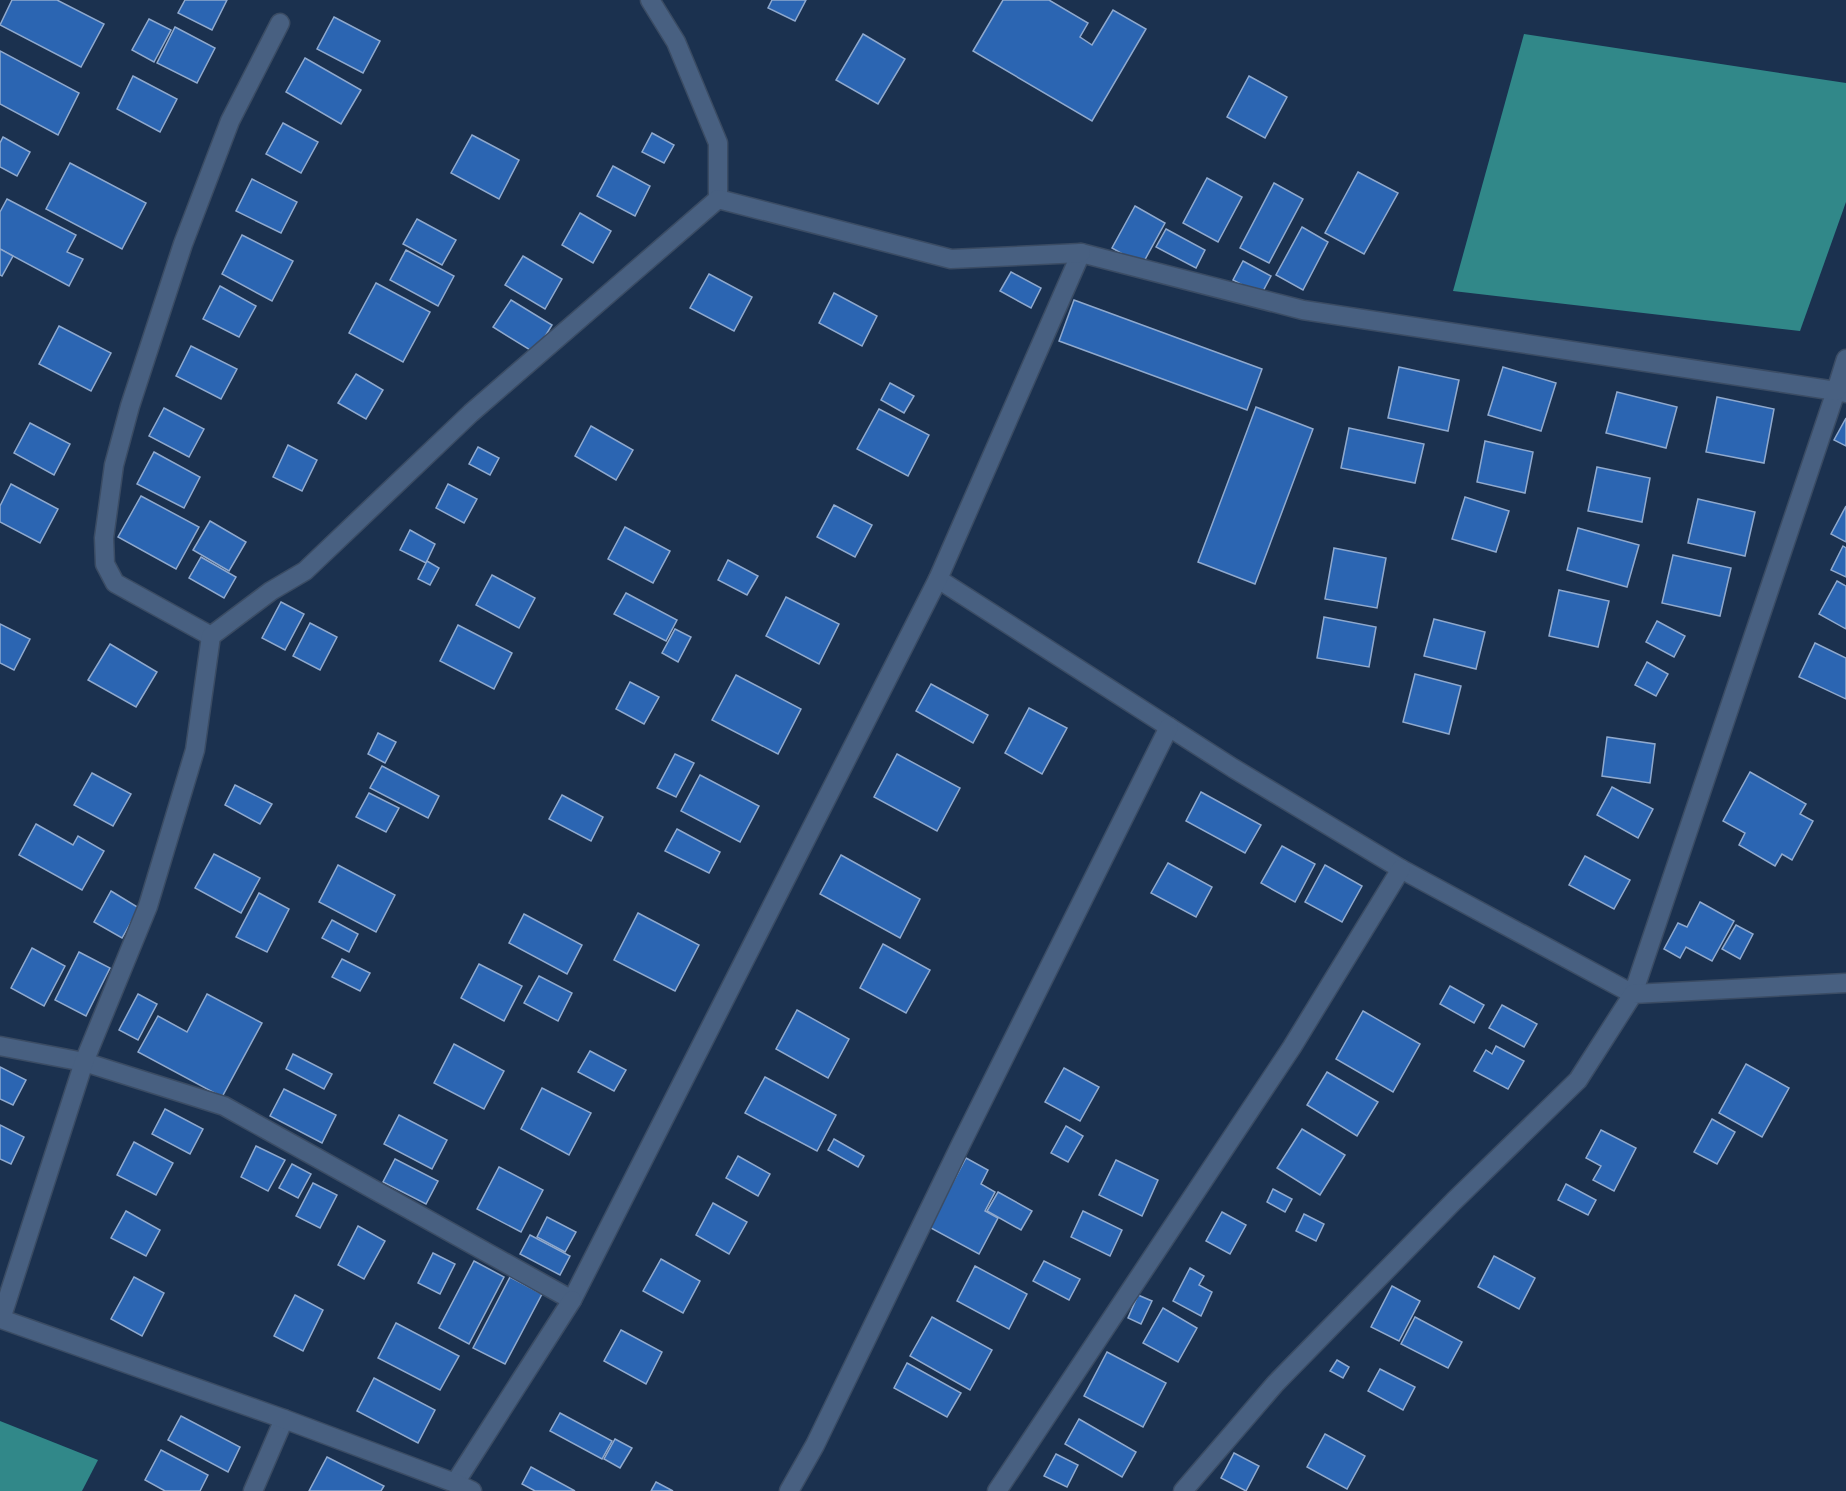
<svg xmlns="http://www.w3.org/2000/svg" width="1846" height="1491" viewBox="0 0 1846 1491" font-family="'Open Sans',sans-serif">
<style>
.water{fill:#318889}
.building{fill:#2b65b2;stroke:#8fa9ce;stroke-width:1.5}
.lines{fill:none;stroke-linecap:round;stroke-linejoin:round}
.minor-casing{stroke:#3b4c64;stroke-width:21}
.minor{stroke:#486081;stroke-width:18}
</style>
<rect width="100%" height="100%" fill="#1b314f"/>
<g class="water">
<path d="M1524,34L1846,83V202L1800,331L1453,291Z"/>
<path d="M0,1421L98,1460L82,1491H0Z"/>
</g>
<g class="building">
<path d="M12,0H57L104,24L81,67L0,25Z"/>
<path d="M185,0H227L212,30L178,13Z"/>
<path d="M772,0H806L795,21L768,8Z"/>
<path d="M1003,0H1049L1088,23L1080,37L1092,45L1113,10L1146,29L1092,121L973,51Z"/>
<path d="M334,17L380,41L363,73L317,49Z"/>
<path d="M149,19L171,30L154,62L132,50Z"/>
<path d="M175,27L215,48L197,83L157,63Z"/>
<path d="M863,34L905,59L878,104L836,80Z"/>
<path d="M0,51L79,93L58,135L0,104Z"/>
<path d="M305,58L361,90L341,124L286,92Z"/>
<path d="M133,76L177,99L160,132L117,109Z"/>
<path d="M1249,76L1287,97L1265,138L1227,117Z"/>
<path d="M283,123L318,142L301,173L266,154Z"/>
<path d="M652,133L674,145L664,163L642,152Z"/>
<path d="M472,135L519,160L499,199L451,173Z"/>
<path d="M3,137L30,152L17,176L0,167V143Z"/>
<path d="M70,163L146,203L122,249L46,209Z"/>
<path d="M613,166L650,186L635,216L597,196Z"/>
<path d="M1358,172L1398,193L1364,254L1325,233Z"/>
<path d="M1207,178L1242,197L1218,242L1183,223Z"/>
<path d="M252,179L297,202L281,233L236,211Z"/>
<path d="M1274,183L1303,199L1269,263L1240,248Z"/>
<path d="M7,199L76,235L67,252L83,259L69,286L0,249V212Z"/>
<path d="M1135,206L1165,223L1142,265L1112,248Z"/>
<path d="M580,213L611,231L593,263L562,245Z"/>
<path d="M417,219L456,240L442,265L403,244Z"/>
<path d="M1302,227L1328,242L1303,290L1276,275Z"/>
<path d="M1166,229L1205,250L1196,268L1156,247Z"/>
<path d="M242,235L293,261L272,301L222,274Z"/>
<path d="M0,249L13,256L2,276L0,275Z"/>
<path d="M406,250L454,276L438,306L390,280Z"/>
<path d="M523,256L562,279L545,309L505,285Z"/>
<path d="M1243,261L1271,276L1261,295L1233,280Z"/>
<path d="M1011,272L1041,288L1031,308L1000,291Z"/>
<path d="M709,274L752,297L734,331L690,308Z"/>
<path d="M376,283L430,312L403,362L349,333Z"/>
<path d="M220,286L256,306L239,337L203,319Z"/>
<path d="M834,293L877,316L862,346L819,323Z"/>
<path d="M511,300L552,325L535,353L493,327Z"/>
<path d="M1074,300L1262,369L1247,410L1059,341Z"/>
<path d="M59,326L111,353L91,391L39,364Z"/>
<path d="M191,346L237,369L221,399L176,376Z"/>
<path d="M1399,367L1459,380L1448,431L1388,418Z"/>
<path d="M1503,367L1556,383L1541,431L1488,415Z"/>
<path d="M356,374L383,390L366,419L338,403Z"/>
<path d="M890,383L914,396L904,413L881,400Z"/>
<path d="M1617,392L1677,407L1666,448L1606,433Z"/>
<path d="M1717,397L1774,409L1764,463L1706,452Z"/>
<path d="M1256,407L1313,429L1255,584L1198,562Z"/>
<path d="M164,408L204,429L189,457L149,436Z"/>
<path d="M879,409L929,435L908,476L857,449Z"/>
<path d="M1846,418V446L1834,440Z"/>
<path d="M30,423L70,444L54,475L14,453Z"/>
<path d="M591,426L633,450L616,480L575,456Z"/>
<path d="M1349,428L1424,444L1415,483L1341,468Z"/>
<path d="M1485,441L1533,452L1525,493L1477,482Z"/>
<path d="M288,445L317,460L302,491L273,477Z"/>
<path d="M478,447L499,458L490,475L469,464Z"/>
<path d="M154,452L200,477L184,508L137,484Z"/>
<path d="M1597,467L1650,478L1642,522L1588,511Z"/>
<path d="M11,484L58,509L40,543L0,522V506Z"/>
<path d="M448,484L477,499L464,523L436,508Z"/>
<path d="M141,496L199,527L176,569L118,537Z"/>
<path d="M1465,497L1509,511L1496,552L1452,539Z"/>
<path d="M1698,499L1755,512L1745,556L1688,543Z"/>
<path d="M834,505L872,525L855,557L817,537Z"/>
<path d="M1846,506V542L1831,534Z"/>
<path d="M210,521L246,542L229,571L193,550Z"/>
<path d="M625,527L670,551L653,583L608,559Z"/>
<path d="M1578,528L1639,545L1627,587L1567,570Z"/>
<path d="M410,530L435,544L426,563L400,550Z"/>
<path d="M1843,546L1846,548V577L1831,570Z"/>
<path d="M1334,548L1386,558L1377,608L1325,599Z"/>
<path d="M1673,555L1731,568L1720,616L1662,603Z"/>
<path d="M201,557L236,577L224,598L189,578Z"/>
<path d="M728,560L758,576L747,595L718,580Z"/>
<path d="M427,561L439,568L430,585L418,579Z"/>
<path d="M492,575L535,598L519,628L476,605Z"/>
<path d="M1837,581L1846,586V629L1819,614Z"/>
<path d="M1559,590L1609,601L1598,647L1549,636Z"/>
<path d="M626,593L677,620L666,641L614,614Z"/>
<path d="M786,597L839,624L819,664L766,636Z"/>
<path d="M281,602L304,614L285,650L262,638Z"/>
<path d="M1324,617L1376,627L1369,667L1317,658Z"/>
<path d="M1434,619L1485,632L1476,669L1424,656Z"/>
<path d="M1657,621L1685,636L1674,657L1646,642Z"/>
<path d="M310,623L337,637L320,670L293,656Z"/>
<path d="M0,624L30,639L14,670L0,663Z"/>
<path d="M458,625L512,653L494,689L440,661Z"/>
<path d="M675,629L691,637L678,662L662,653Z"/>
<path d="M1815,643L1846,658V699L1799,677Z"/>
<path d="M110,644L157,672L136,707L88,680Z"/>
<path d="M1647,662L1668,674L1656,696L1635,685Z"/>
<path d="M1415,674L1461,686L1449,734L1403,722Z"/>
<path d="M736,675L801,709L778,754L712,720Z"/>
<path d="M630,682L659,697L644,724L616,709Z"/>
<path d="M931,684L988,715L973,743L916,711Z"/>
<path d="M1029,708L1067,728L1042,774L1005,753Z"/>
<path d="M378,733L396,742L385,763L368,754Z"/>
<path d="M1607,737L1655,744L1650,783L1602,776Z"/>
<path d="M675,754L694,763L676,797L657,788Z"/>
<path d="M897,754L960,788L937,831L874,797Z"/>
<path d="M382,766L439,796L428,818L370,788Z"/>
<path d="M1750,772L1806,804L1800,814L1813,821L1792,860L1782,854L1775,866L1739,845L1745,833L1723,821Z"/>
<path d="M92,773L131,794L113,826L74,805Z"/>
<path d="M700,775L759,806L740,842L681,811Z"/>
<path d="M235,785L272,804L260,824L225,805Z"/>
<path d="M1612,787L1653,809L1638,838L1597,815Z"/>
<path d="M1201,792L1261,825L1245,853L1186,821Z"/>
<path d="M369,793L399,808L386,832L356,817Z"/>
<path d="M562,795L603,817L591,841L549,819Z"/>
<path d="M36,824L73,845L78,836L104,851L82,890L19,855Z"/>
<path d="M677,829L720,852L709,873L665,851Z"/>
<path d="M1282,846L1315,864L1295,902L1261,883Z"/>
<path d="M214,854L260,878L241,913L195,888Z"/>
<path d="M841,855L920,899L900,938L820,894Z"/>
<path d="M1585,856L1630,880L1614,909L1569,885Z"/>
<path d="M1168,863L1212,887L1196,917L1151,893Z"/>
<path d="M338,865L395,895L376,932L319,902Z"/>
<path d="M1325,865L1362,886L1342,922L1305,902Z"/>
<path d="M111,891L139,908L122,938L94,922Z"/>
<path d="M259,893L289,909L267,952L236,937Z"/>
<path d="M1700,902L1734,921L1712,961L1686,947L1680,958L1664,949L1678,923L1687,927Z"/>
<path d="M638,913L699,945L675,991L614,960Z"/>
<path d="M524,914L582,945L567,974L509,943Z"/>
<path d="M332,920L358,934L349,952L322,938Z"/>
<path d="M1736,925L1753,934L1740,959L1722,949Z"/>
<path d="M883,944L930,970L906,1013L860,988Z"/>
<path d="M32,948L65,966L44,1006L11,988Z"/>
<path d="M79,952L110,968L86,1016L55,1000Z"/>
<path d="M342,959L370,973L360,991L332,977Z"/>
<path d="M479,964L522,986L504,1021L461,998Z"/>
<path d="M539,976L572,993L558,1021L524,1003Z"/>
<path d="M1450,986L1484,1005L1474,1023L1440,1004Z"/>
<path d="M138,994L157,1004L138,1040L119,1030Z"/>
<path d="M207,994L262,1023L222,1097L138,1052L158,1016L187,1032Z"/>
<path d="M1502,1005L1537,1024L1524,1047L1489,1028Z"/>
<path d="M797,1010L849,1039L828,1078L776,1049Z"/>
<path d="M1363,1011L1420,1044L1393,1092L1336,1059Z"/>
<path d="M454,1044L504,1071L484,1109L434,1083Z"/>
<path d="M1496,1046L1524,1061L1508,1089L1474,1071L1486,1050L1492,1054Z"/>
<path d="M590,1051L626,1070L614,1091L578,1072Z"/>
<path d="M293,1054L332,1074L324,1089L286,1069Z"/>
<path d="M1746,1064L1789,1088L1762,1137L1719,1113Z"/>
<path d="M0,1067L26,1080L13,1105L0,1099Z"/>
<path d="M1064,1068L1099,1087L1080,1121L1045,1102Z"/>
<path d="M1327,1072L1378,1102L1357,1136L1307,1105Z"/>
<path d="M765,1077L836,1115L817,1151L745,1113Z"/>
<path d="M542,1088L591,1113L569,1155L521,1129Z"/>
<path d="M284,1089L336,1115L322,1143L270,1116Z"/>
<path d="M165,1109L203,1129L190,1154L152,1134Z"/>
<path d="M399,1115L447,1140L432,1169L384,1144Z"/>
<path d="M1712,1119L1735,1132L1717,1164L1694,1152Z"/>
<path d="M0,1125L24,1137L11,1164L0,1159Z"/>
<path d="M1066,1126L1083,1136L1068,1162L1051,1153Z"/>
<path d="M1302,1129L1345,1155L1320,1195L1277,1168Z"/>
<path d="M1601,1130L1636,1148L1614,1191L1593,1180L1601,1166L1586,1158Z"/>
<path d="M834,1139L864,1156L858,1167L828,1150Z"/>
<path d="M134,1142L173,1163L156,1195L117,1175Z"/>
<path d="M256,1146L285,1160L268,1191L241,1177Z"/>
<path d="M738,1156L770,1174L758,1196L726,1178Z"/>
<path d="M966,1158L988,1170L981,1184L995,1192L985,1211L998,1218L979,1254L929,1227Z"/>
<path d="M395,1159L438,1181L426,1204L383,1182Z"/>
<path d="M1116,1160L1158,1180L1142,1216L1099,1195Z"/>
<path d="M292,1164L311,1174L298,1198L279,1188Z"/>
<path d="M499,1167L543,1190L521,1232L477,1209Z"/>
<path d="M313,1183L337,1195L320,1228L296,1216Z"/>
<path d="M1566,1184L1596,1200L1588,1215L1558,1200Z"/>
<path d="M1273,1189L1292,1199L1285,1212L1267,1202Z"/>
<path d="M998,1192L1032,1211L1021,1230L987,1211Z"/>
<path d="M713,1203L747,1222L729,1254L696,1235Z"/>
<path d="M126,1211L160,1230L146,1256L111,1238Z"/>
<path d="M1083,1211L1122,1230L1110,1256L1071,1237Z"/>
<path d="M1222,1212L1246,1225L1230,1254L1206,1241Z"/>
<path d="M1304,1214L1324,1224L1316,1241L1296,1231Z"/>
<path d="M547,1217L576,1232L565,1252L537,1237Z"/>
<path d="M358,1226L385,1241L364,1279L338,1265Z"/>
<path d="M530,1235L570,1256L560,1275L520,1254Z"/>
<path d="M433,1253L455,1264L440,1294L418,1283Z"/>
<path d="M1494,1256L1535,1278L1519,1309L1478,1287Z"/>
<path d="M661,1259L700,1281L683,1313L643,1291Z"/>
<path d="M474,1261L504,1277L469,1344L439,1328Z"/>
<path d="M1044,1261L1080,1279L1069,1300L1033,1281Z"/>
<path d="M975,1266L1027,1294L1009,1329L957,1301Z"/>
<path d="M1190,1268L1204,1276L1199,1285L1212,1292L1201,1316L1173,1301Z"/>
<path d="M134,1277L164,1293L142,1336L111,1319Z"/>
<path d="M510,1277L542,1294L505,1364L473,1348Z"/>
<path d="M1392,1286L1420,1301L1399,1341L1371,1327Z"/>
<path d="M295,1295L323,1310L303,1351L274,1336Z"/>
<path d="M1138,1295L1152,1301L1141,1324L1128,1318Z"/>
<path d="M1163,1308L1197,1328L1178,1362L1143,1343Z"/>
<path d="M932,1317L992,1350L970,1390L910,1356Z"/>
<path d="M1415,1317L1462,1342L1448,1368L1401,1344Z"/>
<path d="M396,1323L459,1356L440,1390L378,1358Z"/>
<path d="M621,1330L662,1352L646,1384L604,1361Z"/>
<path d="M1107,1352L1166,1383L1143,1427L1084,1396Z"/>
<path d="M1337,1360L1349,1367L1343,1378L1330,1371Z"/>
<path d="M907,1363L961,1393L947,1417L894,1388Z"/>
<path d="M1380,1369L1415,1387L1403,1410L1368,1391Z"/>
<path d="M374,1378L435,1410L418,1443L357,1411Z"/>
<path d="M560,1413L612,1441L602,1459L550,1431Z"/>
<path d="M181,1416L240,1447L228,1472L168,1440Z"/>
<path d="M1079,1419L1136,1452L1122,1477L1065,1444Z"/>
<path d="M1325,1434L1365,1456L1347,1489L1307,1467Z"/>
<path d="M615,1439L632,1448L620,1468L604,1459Z"/>
<path d="M161,1450L208,1475L200,1491H165L145,1480Z"/>
<path d="M1234,1453L1259,1466L1246,1491L1221,1478Z"/>
<path d="M1056,1454L1078,1465L1067,1487L1044,1476Z"/>
<path d="M327,1457L384,1486L381,1491H309Z"/>
<path d="M531,1467L575,1491H535L522,1484Z"/>
<path d="M656,1482L673,1491H651Z"/>
</g>
<g class="lines">
<defs>
<g id="minor">
<path d="M650,0L676,42L718,143V199"/>
<path d="M938,579L1233,768L1401,869L1633,994L1836,391L1846,393"/>
<path d="M211,636L115,583L105,564L104,538L114,465L130,406L183,244L230,121L280,23"/>
<path d="M0,1046L84,1062L224,1106L572,1300L938,579L1081,253L1303,310L1836,391L1846,359"/>
<path d="M455,1483L572,1300"/>
<path d="M253,1491L284,1419"/>
<path d="M472,1491L455,1483L284,1419L1,1319L84,1062L148,906L195,750L211,636L271,591L305,571L471,413L718,199L951,259L1081,253"/>
<path d="M789,1491L815,1445L961,1144L1169,727"/>
<path d="M997,1491L1292,1047L1401,869"/>
<path d="M1183,1491L1275,1384L1454,1201L1578,1080L1633,994L1846,983"/>
</g>
</defs>
<use href="#minor" class="minor-casing"/>
<use href="#minor" class="minor"/>
</g>
</svg>
